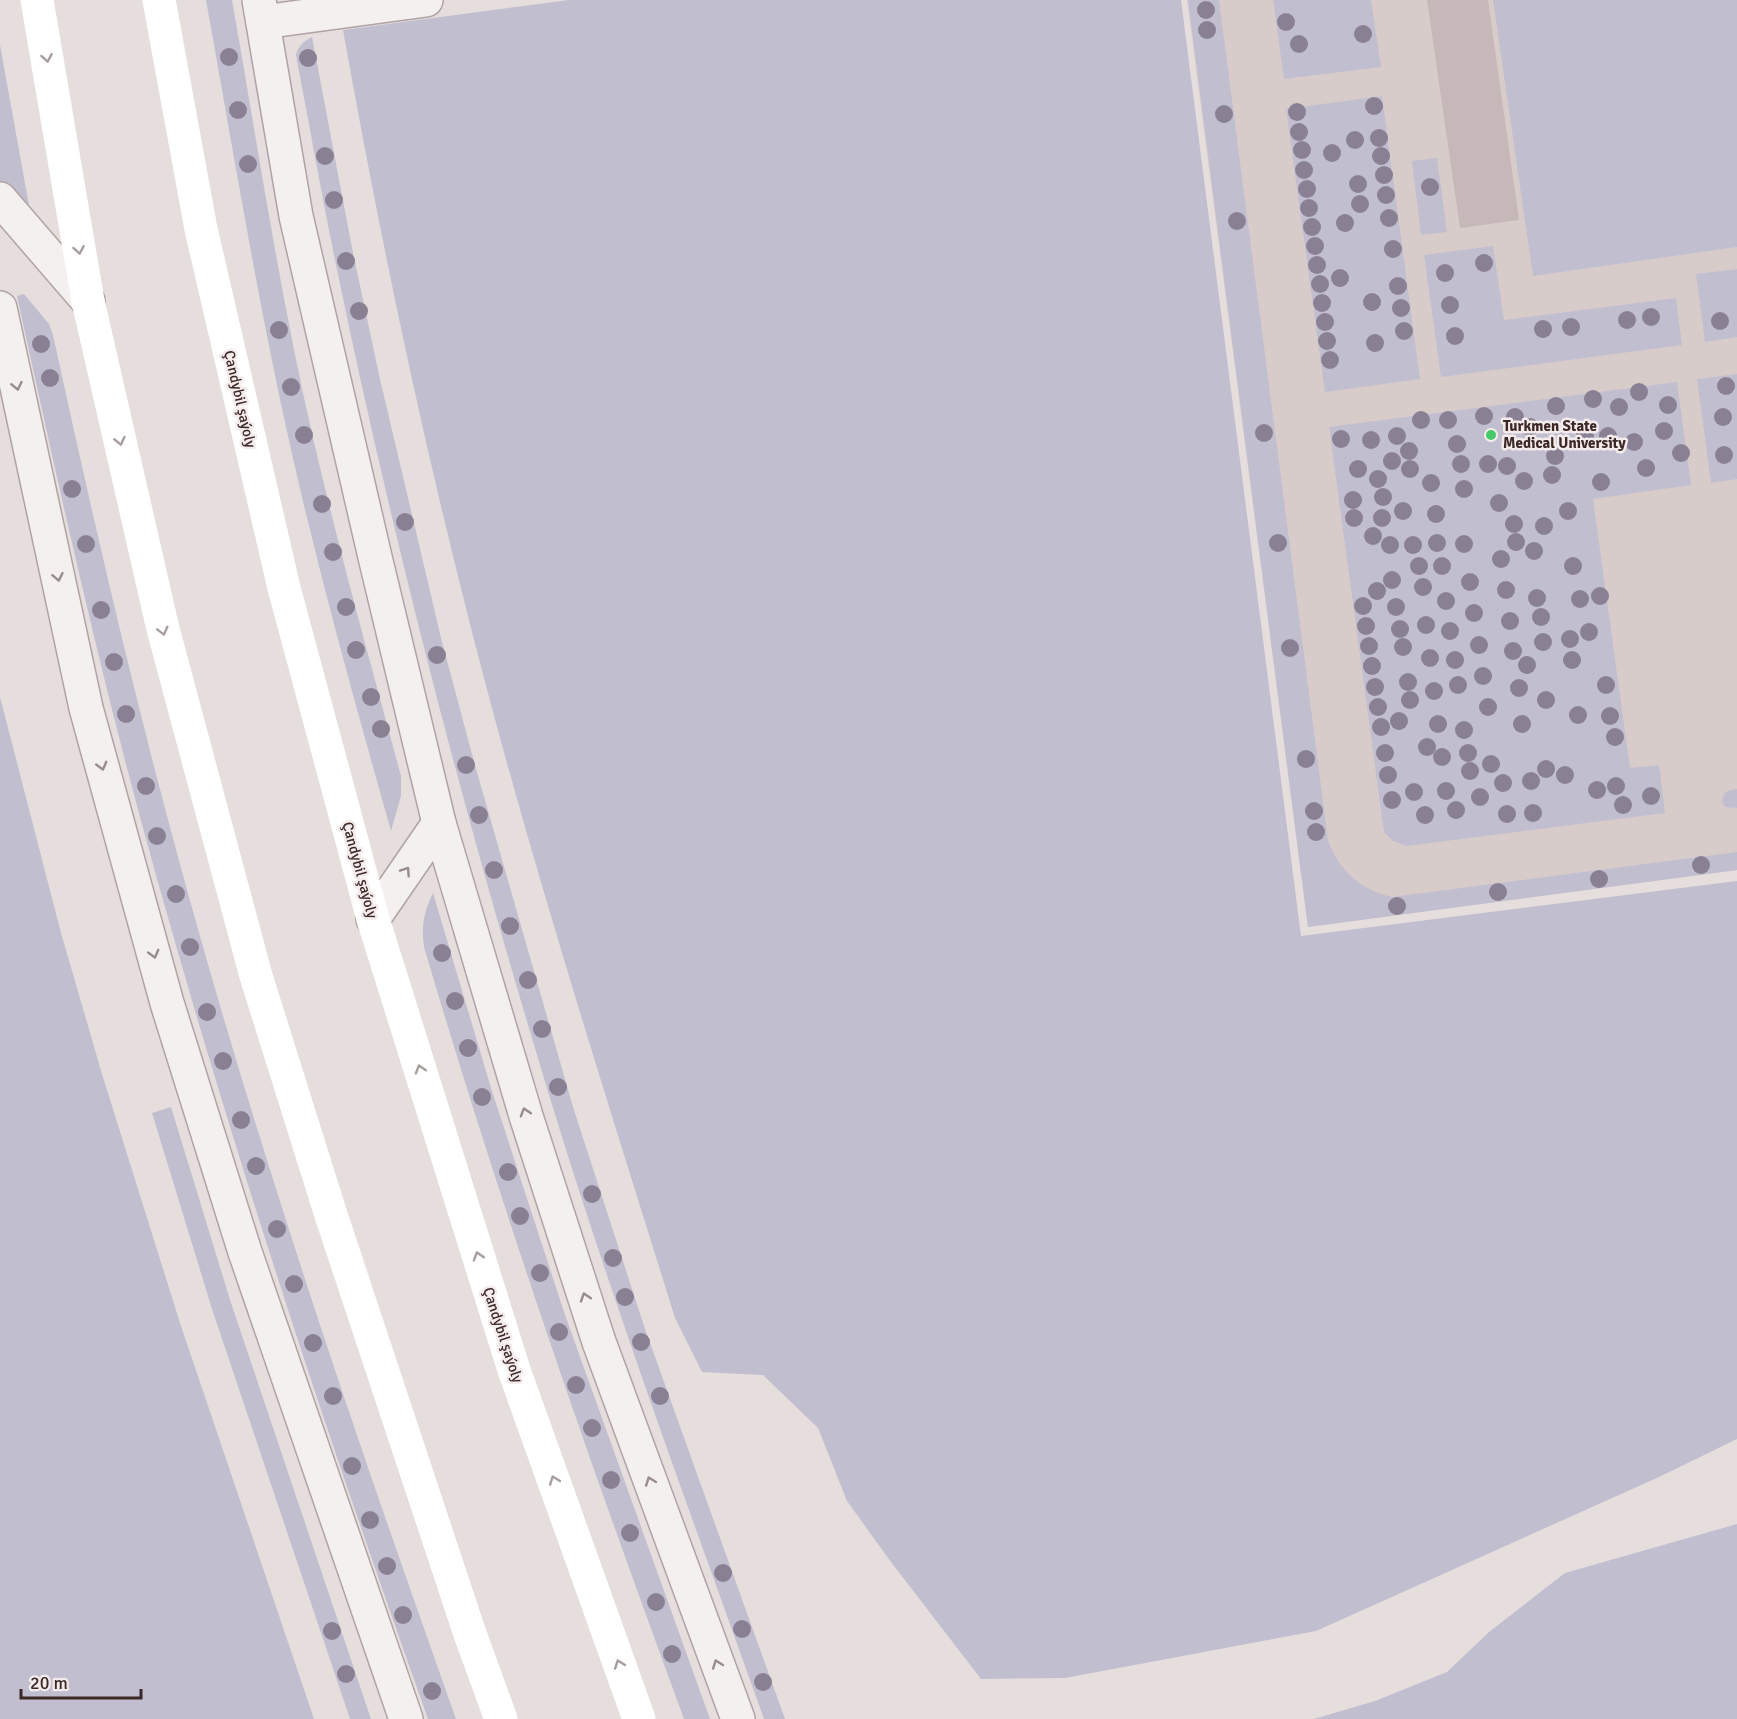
<svg xmlns="http://www.w3.org/2000/svg" width="1737" height="1719" viewBox="0 0 1737 1719" font-family="Signika,sans-serif">
<style>
.built{fill:#d8cccb}
.green{fill:#c1bed0}
.building{fill:#c6b8b8}
.lines{fill:none;stroke-linecap:round;stroke-linejoin:round}
.street-casing{stroke:#b0a3a3;stroke-width:36}
.street{stroke:#f5f0f0;stroke-width:33}
.secondary{stroke:#fff;stroke-width:33}
.tree{fill:#898193}
.oneway{stroke:#a79e9e}
.oneway2{stroke:#988c8c}
.poi-dot{fill:#45c867;stroke:#f4ecec;stroke-width:2}
.labels{text-anchor:middle;dominant-baseline:central;stroke-width:5;stroke-linejoin:round;paint-order:stroke}
.street-label{font-size:15px;fill:#3c2827;stroke:#f4ecec}
.poi-label{font-size:15px;font-weight:bold;fill:#3c2827;stroke:#f4ecec;text-anchor:start}
</style>
<rect width="100%" height="100%" fill="#e6dddd"/>
<path class="built" d="M1187,0H1737V870L1308,927Z"/>
<g class="green">
<path d="M206,0H232C258,147 280,296 314,442C340,554 371,665 401,776V796L391,831C355,703 319,575 290,445C257,298 233,149 206,0Z"/>
<path d="M569,0H1181L1301,936L1737,881V1439L1659,1477L1316,1631L1065,1678L981,1679L891,1562L847,1501L818,1428L763,1375L702,1372L675,1318C604,1090 531,863 472,632C421,433 379,232 343,30Z"/>
<path d="M1188,0H1219L1328,840C1338,870 1361,890 1392,897L1737,852V870L1308,927Z"/>
<path d="M1273,0H1371L1381,67L1284,79Z"/>
<path d="M1493,0H1737V247L1533,276Z"/>
<path d="M312,37L353,253L380,379L442,642L476,769L573,1107L645,1329L785,1719H764C692,1517 617,1316 554,1111C468,831 394,547 335,260C321,192 309,123 296,55C299,45 303,42 312,37Z"/>
<path d="M0,45L32,222L0,181Z"/>
<path d="M1382,96L1420,379L1325,392L1286,109Z"/>
<path d="M1437,158L1447,232L1421,235L1412,161Z"/>
<path d="M1493,246L1504,320L1676,298L1682,345L1441,377L1424,255Z"/>
<path d="M1737,269V337L1705,342L1696,274Z"/>
<path d="M24,294L49,324L53,335C91,510 131,684 178,857C257,1148 355,1435 456,1719H428C328,1438 234,1155 154,868C101,679 59,488 17,296Z"/>
<path d="M1737,374V479L1711,483L1697,379Z"/>
<path d="M1677,382L1691,485L1593,499L1630,768L1659,765L1665,813L1407,846L1393,841L1384,832L1329,427Z"/>
<path d="M0,697L61,933L102,1074L180,1323L314,1719H0Z"/>
<path d="M1737,789V808L1725,807L1722,801L1724,794L1730,790Z"/>
<path d="M433,893L491,1088L565,1315L710,1719H684C590,1464 501,1208 424,947C421,927 424,911 433,893Z"/>
<path d="M171,1107L231,1303L371,1719H350L212,1309L152,1113Z"/>
<path d="M1737,1524V1719H1314L1375,1701L1447,1672L1489,1632L1565,1573Z"/>
</g>
<path class="building" d="M1427,0H1488L1519,220L1460,228Z"/>
<g class="lines">
<defs>
<g id="street">
<path d="M259,0L296,216L375,557L439,823L526,1116L599,1342L738,1719"/>
<path d="M263,22L426,0"/>
<path d="M0,199L88,301"/>
<path d="M0,308L86,708L167,1003L245,1252L406,1719"/>
<path d="M373,919L439,823"/>
</g>
</defs>
<use href="#street" class="street-casing"/>
<use href="#street" class="street"/>
<g class="secondary">
<path d="M37,0L88,301L163,629L256,976L331,1215L470,1634L501,1719"/>
<path d="M159,0L201,229L284,588L373,919L514,1370L639,1719"/>
</g>
</g>
<g class="tree">
<circle cx="1206" cy="10" r="9"/>
<circle cx="1286" cy="22" r="9"/>
<circle cx="1207" cy="30" r="9"/>
<circle cx="1363" cy="34" r="9"/>
<circle cx="1299" cy="44" r="9"/>
<circle cx="229" cy="57" r="9"/>
<circle cx="308" cy="58" r="9"/>
<circle cx="1374" cy="106" r="9"/>
<circle cx="238" cy="110" r="9"/>
<circle cx="1297" cy="112" r="9"/>
<circle cx="1224" cy="114" r="9"/>
<circle cx="1299" cy="132" r="9"/>
<circle cx="1379" cy="138" r="9"/>
<circle cx="1355" cy="140" r="9"/>
<circle cx="1302" cy="150" r="9"/>
<circle cx="1332" cy="153" r="9"/>
<circle cx="325" cy="156" r="9"/>
<circle cx="1381" cy="156" r="9"/>
<circle cx="248" cy="164" r="9"/>
<circle cx="1304" cy="170" r="9"/>
<circle cx="1384" cy="175" r="9"/>
<circle cx="1358" cy="184" r="9"/>
<circle cx="1430" cy="187" r="9"/>
<circle cx="1307" cy="189" r="9"/>
<circle cx="1386" cy="195" r="9"/>
<circle cx="334" cy="200" r="9"/>
<circle cx="1360" cy="204" r="9"/>
<circle cx="1309" cy="208" r="9"/>
<circle cx="1389" cy="218" r="9"/>
<circle cx="1237" cy="221" r="9"/>
<circle cx="1345" cy="223" r="9"/>
<circle cx="1312" cy="227" r="9"/>
<circle cx="1315" cy="246" r="9"/>
<circle cx="1393" cy="249" r="9"/>
<circle cx="346" cy="261" r="9"/>
<circle cx="1484" cy="263" r="9"/>
<circle cx="1317" cy="265" r="9"/>
<circle cx="1445" cy="273" r="9"/>
<circle cx="1340" cy="278" r="9"/>
<circle cx="1320" cy="284" r="9"/>
<circle cx="1398" cy="286" r="9"/>
<circle cx="1372" cy="302" r="9"/>
<circle cx="1322" cy="303" r="9"/>
<circle cx="1450" cy="305" r="9"/>
<circle cx="1401" cy="308" r="9"/>
<circle cx="359" cy="311" r="9"/>
<circle cx="1651" cy="317" r="9"/>
<circle cx="1627" cy="320" r="9"/>
<circle cx="1720" cy="321" r="9"/>
<circle cx="1325" cy="322" r="9"/>
<circle cx="1571" cy="327" r="9"/>
<circle cx="1543" cy="329" r="9"/>
<circle cx="279" cy="330" r="9"/>
<circle cx="1404" cy="331" r="9"/>
<circle cx="1455" cy="336" r="9"/>
<circle cx="1327" cy="341" r="9"/>
<circle cx="1375" cy="343" r="9"/>
<circle cx="41" cy="344" r="9"/>
<circle cx="1330" cy="360" r="9"/>
<circle cx="50" cy="378" r="9"/>
<circle cx="1726" cy="386" r="9"/>
<circle cx="291" cy="387" r="9"/>
<circle cx="1639" cy="392" r="9"/>
<circle cx="1593" cy="399" r="9"/>
<circle cx="1668" cy="405" r="9"/>
<circle cx="1556" cy="406" r="9"/>
<circle cx="1619" cy="407" r="9"/>
<circle cx="1484" cy="416" r="9"/>
<circle cx="1515" cy="417" r="9"/>
<circle cx="1723" cy="417" r="9"/>
<circle cx="1421" cy="420" r="9"/>
<circle cx="1448" cy="420" r="9"/>
<circle cx="1530" cy="427" r="9"/>
<circle cx="1664" cy="431" r="9"/>
<circle cx="1264" cy="433" r="9"/>
<circle cx="304" cy="435" r="9"/>
<circle cx="1397" cy="436" r="9"/>
<circle cx="1585" cy="436" r="9"/>
<circle cx="1608" cy="436" r="9"/>
<circle cx="1341" cy="439" r="9"/>
<circle cx="1371" cy="440" r="9"/>
<circle cx="1634" cy="442" r="9"/>
<circle cx="1457" cy="444" r="9"/>
<circle cx="1409" cy="451" r="9"/>
<circle cx="1681" cy="453" r="9"/>
<circle cx="1724" cy="455" r="9"/>
<circle cx="1555" cy="456" r="9"/>
<circle cx="1392" cy="461" r="9"/>
<circle cx="1461" cy="464" r="9"/>
<circle cx="1488" cy="464" r="9"/>
<circle cx="1507" cy="466" r="9"/>
<circle cx="1646" cy="468" r="9"/>
<circle cx="1358" cy="469" r="9"/>
<circle cx="1410" cy="469" r="9"/>
<circle cx="1552" cy="475" r="9"/>
<circle cx="1378" cy="479" r="9"/>
<circle cx="1524" cy="481" r="9"/>
<circle cx="1601" cy="482" r="9"/>
<circle cx="1431" cy="483" r="9"/>
<circle cx="72" cy="489" r="9"/>
<circle cx="1464" cy="489" r="9"/>
<circle cx="1383" cy="497" r="9"/>
<circle cx="1353" cy="500" r="9"/>
<circle cx="1499" cy="503" r="9"/>
<circle cx="322" cy="504" r="9"/>
<circle cx="1403" cy="511" r="9"/>
<circle cx="1568" cy="511" r="9"/>
<circle cx="1436" cy="514" r="9"/>
<circle cx="1354" cy="518" r="9"/>
<circle cx="1382" cy="518" r="9"/>
<circle cx="405" cy="522" r="9"/>
<circle cx="1514" cy="524" r="9"/>
<circle cx="1544" cy="526" r="9"/>
<circle cx="1373" cy="536" r="9"/>
<circle cx="1516" cy="542" r="9"/>
<circle cx="1278" cy="543" r="9"/>
<circle cx="1437" cy="543" r="9"/>
<circle cx="86" cy="544" r="9"/>
<circle cx="1464" cy="544" r="9"/>
<circle cx="1390" cy="545" r="9"/>
<circle cx="1413" cy="545" r="9"/>
<circle cx="1534" cy="551" r="9"/>
<circle cx="333" cy="552" r="9"/>
<circle cx="1501" cy="559" r="9"/>
<circle cx="1419" cy="566" r="9"/>
<circle cx="1442" cy="566" r="9"/>
<circle cx="1573" cy="566" r="9"/>
<circle cx="1392" cy="580" r="9"/>
<circle cx="1470" cy="582" r="9"/>
<circle cx="1423" cy="587" r="9"/>
<circle cx="1506" cy="590" r="9"/>
<circle cx="1377" cy="591" r="9"/>
<circle cx="1600" cy="596" r="9"/>
<circle cx="1537" cy="598" r="9"/>
<circle cx="1580" cy="599" r="9"/>
<circle cx="1446" cy="601" r="9"/>
<circle cx="1363" cy="606" r="9"/>
<circle cx="346" cy="607" r="9"/>
<circle cx="1396" cy="607" r="9"/>
<circle cx="101" cy="610" r="9"/>
<circle cx="1474" cy="613" r="9"/>
<circle cx="1541" cy="617" r="9"/>
<circle cx="1510" cy="621" r="9"/>
<circle cx="1426" cy="625" r="9"/>
<circle cx="1366" cy="626" r="9"/>
<circle cx="1400" cy="629" r="9"/>
<circle cx="1450" cy="631" r="9"/>
<circle cx="1589" cy="632" r="9"/>
<circle cx="1570" cy="639" r="9"/>
<circle cx="1543" cy="642" r="9"/>
<circle cx="1479" cy="645" r="9"/>
<circle cx="1369" cy="646" r="9"/>
<circle cx="1403" cy="647" r="9"/>
<circle cx="1290" cy="648" r="9"/>
<circle cx="356" cy="650" r="9"/>
<circle cx="1513" cy="651" r="9"/>
<circle cx="437" cy="655" r="9"/>
<circle cx="1430" cy="658" r="9"/>
<circle cx="1455" cy="660" r="9"/>
<circle cx="1572" cy="660" r="9"/>
<circle cx="114" cy="662" r="9"/>
<circle cx="1527" cy="665" r="9"/>
<circle cx="1372" cy="666" r="9"/>
<circle cx="1483" cy="676" r="9"/>
<circle cx="1408" cy="682" r="9"/>
<circle cx="1458" cy="685" r="9"/>
<circle cx="1606" cy="685" r="9"/>
<circle cx="1375" cy="687" r="9"/>
<circle cx="1519" cy="688" r="9"/>
<circle cx="1434" cy="691" r="9"/>
<circle cx="371" cy="697" r="9"/>
<circle cx="1410" cy="700" r="9"/>
<circle cx="1546" cy="700" r="9"/>
<circle cx="1378" cy="707" r="9"/>
<circle cx="1488" cy="707" r="9"/>
<circle cx="126" cy="714" r="9"/>
<circle cx="1578" cy="715" r="9"/>
<circle cx="1610" cy="716" r="9"/>
<circle cx="1399" cy="721" r="9"/>
<circle cx="1438" cy="724" r="9"/>
<circle cx="1522" cy="724" r="9"/>
<circle cx="1381" cy="727" r="9"/>
<circle cx="381" cy="729" r="9"/>
<circle cx="1464" cy="730" r="9"/>
<circle cx="1615" cy="737" r="9"/>
<circle cx="1427" cy="747" r="9"/>
<circle cx="1385" cy="753" r="9"/>
<circle cx="1468" cy="753" r="9"/>
<circle cx="1442" cy="757" r="9"/>
<circle cx="1306" cy="759" r="9"/>
<circle cx="1491" cy="764" r="9"/>
<circle cx="466" cy="765" r="9"/>
<circle cx="1546" cy="769" r="9"/>
<circle cx="1470" cy="771" r="9"/>
<circle cx="1388" cy="775" r="9"/>
<circle cx="1565" cy="775" r="9"/>
<circle cx="1531" cy="781" r="9"/>
<circle cx="1503" cy="783" r="9"/>
<circle cx="146" cy="786" r="9"/>
<circle cx="1616" cy="786" r="9"/>
<circle cx="1597" cy="790" r="9"/>
<circle cx="1446" cy="791" r="9"/>
<circle cx="1414" cy="792" r="9"/>
<circle cx="1651" cy="796" r="9"/>
<circle cx="1480" cy="797" r="9"/>
<circle cx="1392" cy="800" r="9"/>
<circle cx="1623" cy="805" r="9"/>
<circle cx="1456" cy="810" r="9"/>
<circle cx="1314" cy="811" r="9"/>
<circle cx="1533" cy="813" r="9"/>
<circle cx="1507" cy="814" r="9"/>
<circle cx="479" cy="815" r="9"/>
<circle cx="1425" cy="815" r="9"/>
<circle cx="1316" cy="832" r="9"/>
<circle cx="157" cy="836" r="9"/>
<circle cx="1701" cy="865" r="9"/>
<circle cx="494" cy="870" r="9"/>
<circle cx="1599" cy="879" r="9"/>
<circle cx="1498" cy="892" r="9"/>
<circle cx="176" cy="894" r="9"/>
<circle cx="1397" cy="906" r="9"/>
<circle cx="510" cy="926" r="9"/>
<circle cx="190" cy="947" r="9"/>
<circle cx="442" cy="953" r="9"/>
<circle cx="528" cy="980" r="9"/>
<circle cx="455" cy="1001" r="9"/>
<circle cx="207" cy="1012" r="9"/>
<circle cx="542" cy="1029" r="9"/>
<circle cx="468" cy="1048" r="9"/>
<circle cx="223" cy="1061" r="9"/>
<circle cx="558" cy="1087" r="9"/>
<circle cx="482" cy="1097" r="9"/>
<circle cx="241" cy="1120" r="9"/>
<circle cx="256" cy="1166" r="9"/>
<circle cx="508" cy="1172" r="9"/>
<circle cx="592" cy="1194" r="9"/>
<circle cx="520" cy="1216" r="9"/>
<circle cx="277" cy="1229" r="9"/>
<circle cx="613" cy="1258" r="9"/>
<circle cx="540" cy="1273" r="9"/>
<circle cx="294" cy="1284" r="9"/>
<circle cx="625" cy="1297" r="9"/>
<circle cx="559" cy="1332" r="9"/>
<circle cx="641" cy="1342" r="9"/>
<circle cx="313" cy="1343" r="9"/>
<circle cx="576" cy="1385" r="9"/>
<circle cx="333" cy="1396" r="9"/>
<circle cx="660" cy="1396" r="9"/>
<circle cx="592" cy="1428" r="9"/>
<circle cx="352" cy="1466" r="9"/>
<circle cx="611" cy="1480" r="9"/>
<circle cx="370" cy="1520" r="9"/>
<circle cx="630" cy="1533" r="9"/>
<circle cx="387" cy="1566" r="9"/>
<circle cx="723" cy="1573" r="9"/>
<circle cx="656" cy="1602" r="9"/>
<circle cx="403" cy="1615" r="9"/>
<circle cx="742" cy="1629" r="9"/>
<circle cx="332" cy="1631" r="9"/>
<circle cx="672" cy="1654" r="9"/>
<circle cx="346" cy="1674" r="9"/>
<circle cx="763" cy="1682" r="9"/>
<circle cx="432" cy="1691" r="9"/>
</g>
<defs><path id="oneway-chevron" d="M-2-3.5L2.5 0L-2 3.5" fill="none" stroke-width="1.6" stroke-linecap="round" stroke-linejoin="round" transform="scale(1.5)"/></defs>
<g class="oneway">
<use href="#oneway-chevron" transform="translate(47 58) rotate(80)"/>
<use href="#oneway-chevron" transform="translate(79 250) rotate(80)"/>
<use href="#oneway-chevron" transform="translate(120 441) rotate(77)"/>
<use href="#oneway-chevron" transform="translate(163 631) rotate(76)"/>
<use href="#oneway-chevron" transform="translate(420 1069) rotate(-107)"/>
<use href="#oneway-chevron" transform="translate(478 1256) rotate(-107)"/>
<use href="#oneway-chevron" transform="translate(554 1480) rotate(-110)"/>
<use href="#oneway-chevron" transform="translate(619 1664) rotate(-110)"/>
</g>
<g class="oneway2">
<use href="#oneway-chevron" transform="translate(17 386) rotate(78)"/>
<use href="#oneway-chevron" transform="translate(58 577) rotate(78)"/>
<use href="#oneway-chevron" transform="translate(102 766) rotate(75)"/>
<use href="#oneway-chevron" transform="translate(406 871) rotate(-56)"/>
<use href="#oneway-chevron" transform="translate(154 954) rotate(75)"/>
<use href="#oneway-chevron" transform="translate(525 1112) rotate(-107)"/>
<use href="#oneway-chevron" transform="translate(585 1297) rotate(-108)"/>
<use href="#oneway-chevron" transform="translate(650 1481) rotate(-110)"/>
<use href="#oneway-chevron" transform="translate(717 1664) rotate(-110)"/>
</g>
<circle class="poi-dot" cx="1491" cy="435" r="6"/>
<g class="labels">
<g class="street-label">
<text transform="translate(240 399) rotate(77)">Çandybil şaýoly</text>
<text transform="translate(360 870) rotate(75)">Çandybil şaýoly</text>
<text transform="translate(503 1335) rotate(72)">Çandybil şaýoly</text>
</g>
<g class="poi-label">
<text x="1503" y="426">Turkmen State<tspan x="1503" dy="17">Medical University</tspan></text>
</g>
</g>
<path d="M21 1689v9h120v-9" fill="none" stroke="#3c2827" stroke-width="3"/>
<text x="30" y="1689" font-size="18" fill="#3c2827" stroke="#f4ecec" stroke-width="4.5" paint-order="stroke">20 m</text>
</svg>
